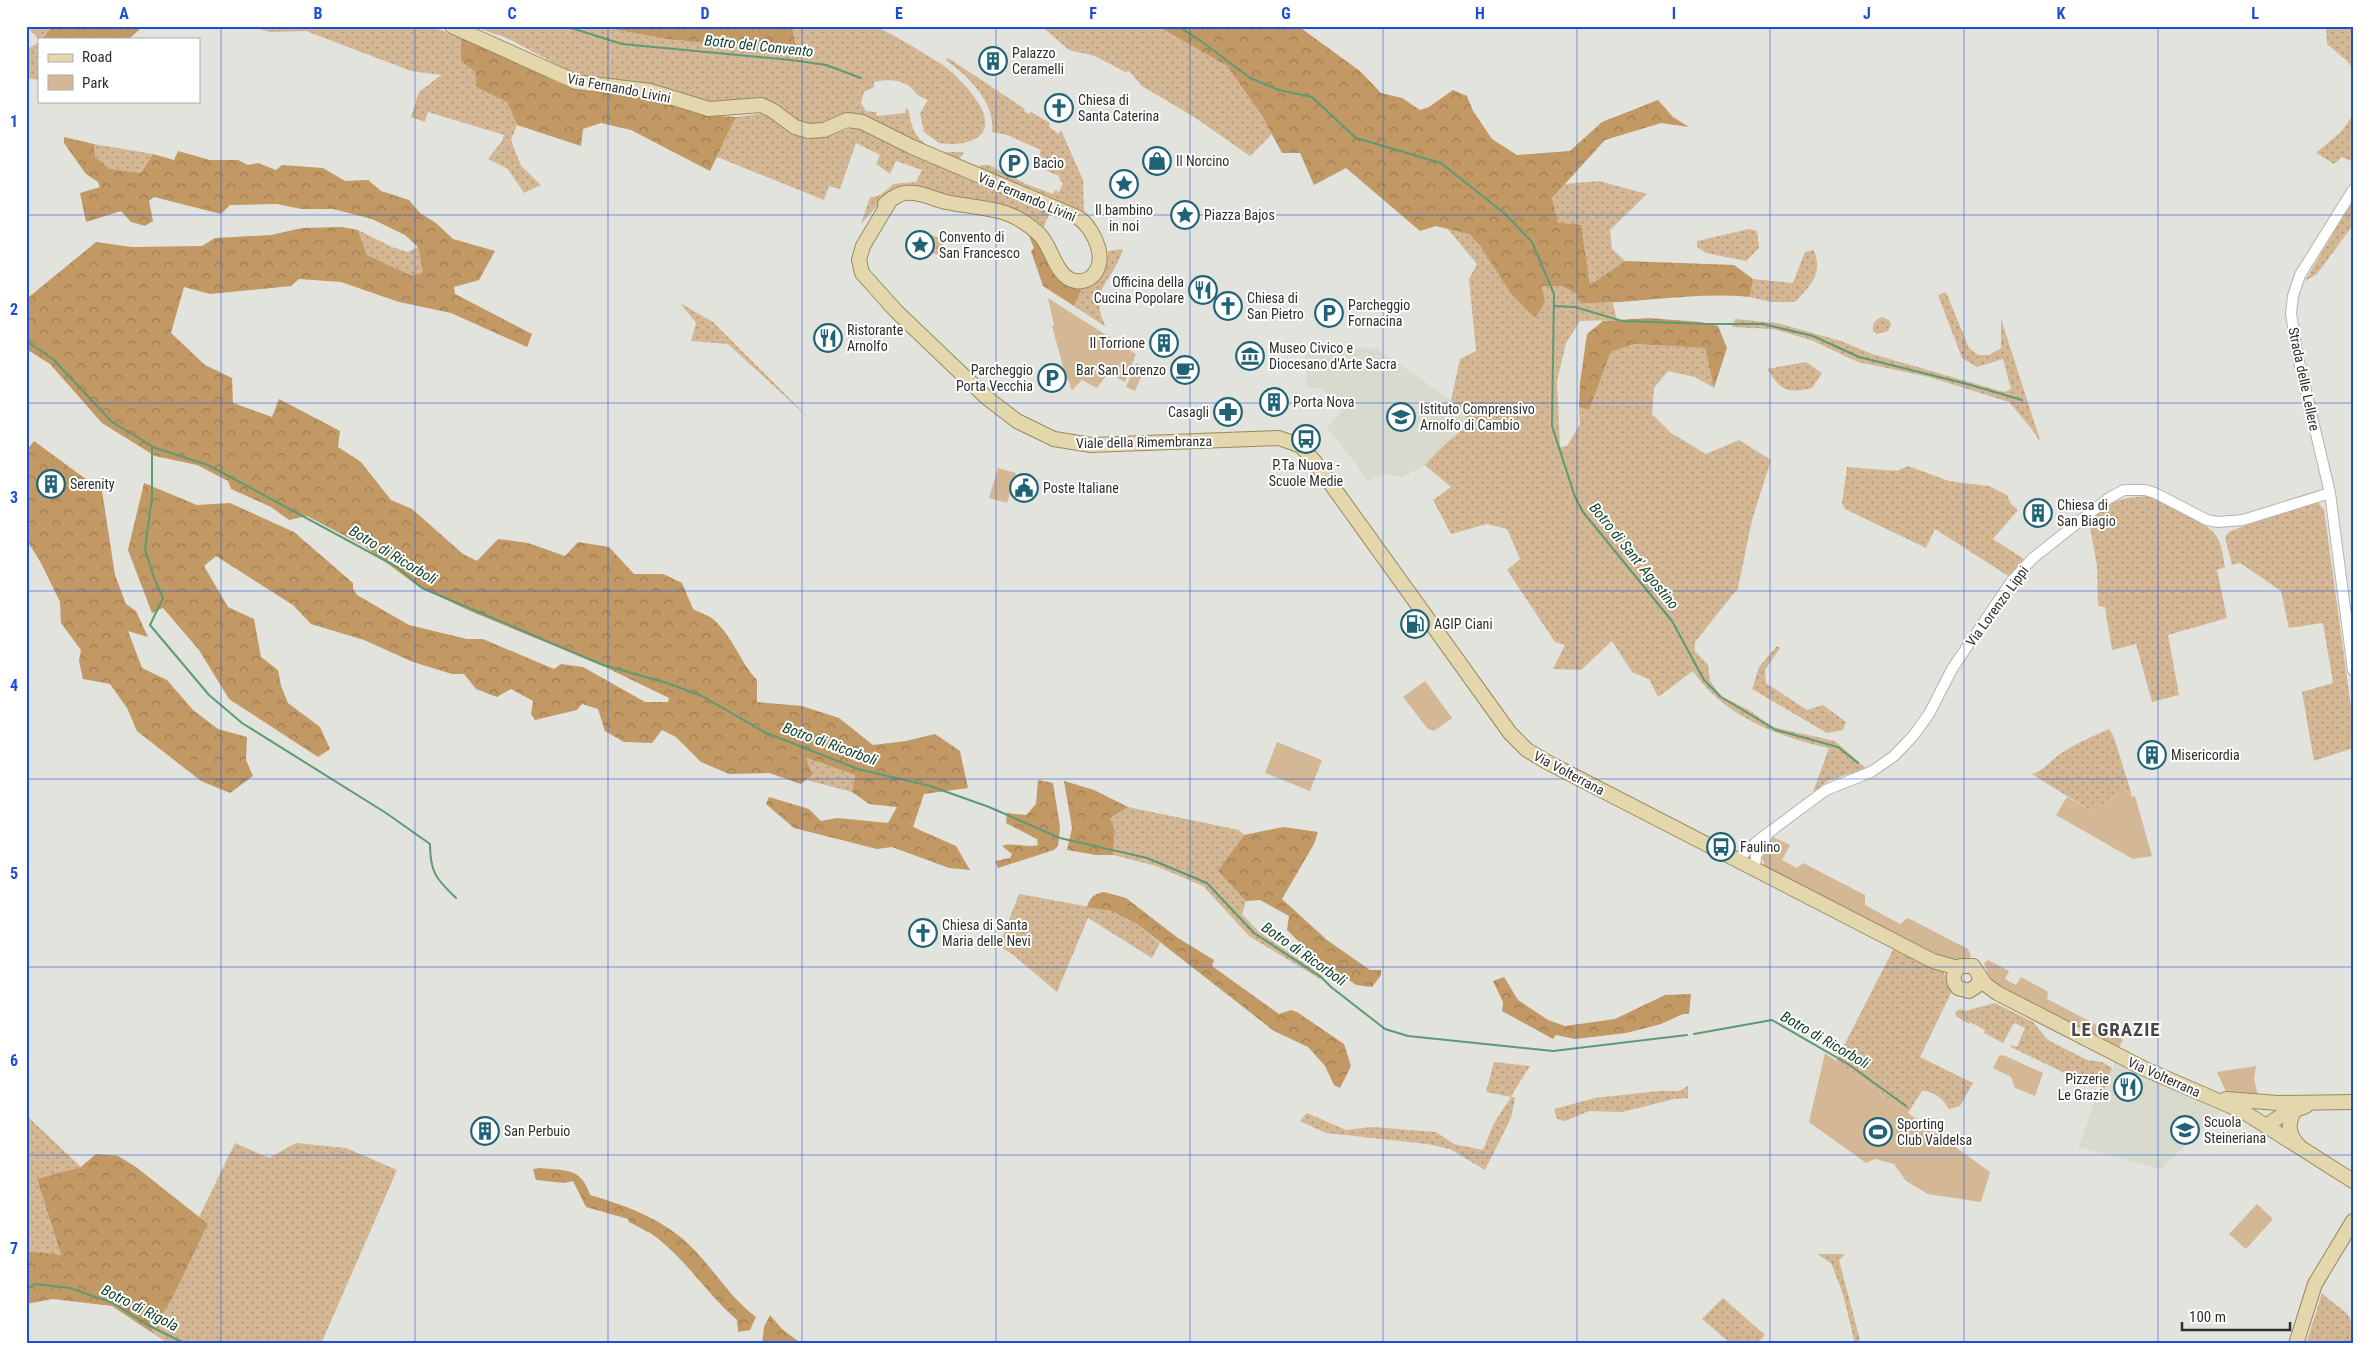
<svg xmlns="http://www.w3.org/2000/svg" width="2379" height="1370" viewBox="0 0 2379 1370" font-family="'Roboto Condensed',sans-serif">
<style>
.built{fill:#d8dacd}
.grass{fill:url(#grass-dots)}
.forest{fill:url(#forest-crowns)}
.park{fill:#d4b794}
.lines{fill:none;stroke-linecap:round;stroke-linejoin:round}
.stream{stroke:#5c9b76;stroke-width:2}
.minor-casing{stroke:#b3b4af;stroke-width:12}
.major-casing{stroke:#998b5c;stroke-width:16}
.minor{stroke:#fff;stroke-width:10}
.major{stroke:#e4d7ad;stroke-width:14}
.grid{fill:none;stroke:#1d4ed8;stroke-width:1;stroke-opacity:0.55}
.labels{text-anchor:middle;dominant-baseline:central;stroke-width:4;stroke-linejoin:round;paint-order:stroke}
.poi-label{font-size:14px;fill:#2e2f2c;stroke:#fff;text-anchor:start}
.street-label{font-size:14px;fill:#2e2f2c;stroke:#fff}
.water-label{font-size:15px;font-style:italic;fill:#0c3f26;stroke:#fff}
.district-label{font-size:19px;font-weight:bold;letter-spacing:1px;fill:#464743;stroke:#fff}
.neatline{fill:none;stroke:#1d4ed8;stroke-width:2}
.grid-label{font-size:16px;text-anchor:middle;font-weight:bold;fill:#1d4ed8}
</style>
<defs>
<pattern id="grass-dots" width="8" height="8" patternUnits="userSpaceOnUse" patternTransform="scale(1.25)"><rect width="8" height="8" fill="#d4b794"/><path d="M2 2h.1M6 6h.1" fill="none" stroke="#ac9579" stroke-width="1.8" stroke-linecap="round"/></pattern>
<pattern id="forest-crowns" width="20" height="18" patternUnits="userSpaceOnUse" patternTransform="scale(1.25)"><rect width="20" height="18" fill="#c29864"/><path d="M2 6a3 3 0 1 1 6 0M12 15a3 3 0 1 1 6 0" fill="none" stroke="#9e7c53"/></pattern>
</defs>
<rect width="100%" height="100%" fill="#e2e3dd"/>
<g class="built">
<path d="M1311,346L1377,349L1451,400L1471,423L1445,444L1425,465L1403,477L1382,474L1368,481L1341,444L1326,428L1343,411L1321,388H1307L1305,351Z"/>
<path d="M2116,1060L2220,1112L2161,1169L2079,1147L2094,1102L2103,1093Z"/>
</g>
<g class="grass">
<path d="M26,26H52L43,39H39Z"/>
<path d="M249,26H429L461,37V61L475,72L476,87L507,102L517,125L511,140L521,166L541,185L524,193L508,169L488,159L502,141L504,135L428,112L425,122L411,117L419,92L441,75L411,71L306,31L270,32Z"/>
<path d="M472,26H595L667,39L796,51L792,26H835C847,31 860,24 873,26C886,29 926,55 940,63C954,72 980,99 984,115C992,143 957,146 939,143L924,132L920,113L928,100L917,95C909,80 890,78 874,82V87L864,92L861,103L866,111L876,112L877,116L905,113L906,108L909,110C911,133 921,147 945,152C951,153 958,150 964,153L960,158H955L924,147L860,114H844L818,124H808L796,120L774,103L762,99L715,104L658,86L591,77L567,70L507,38Z"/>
<path d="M1041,26H1157L1227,66L1262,116L1272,134L1250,156L1194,117L1142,86L1128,70L1127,73L1095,56L1069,50Z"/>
<path d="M2326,26H2353V69L2347,61L2327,44Z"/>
<path d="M39,42V80L26,78V50Z"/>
<path d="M948,58L1025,109L1024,111L1029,114L1031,112L1050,123L1049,127L1059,134L1061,130L1083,180L1084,214L980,169V165H989L1026,184L1053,194L1055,190L1059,192L1063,183L1060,181L1059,176L1036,166L1041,150L1007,135L992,132C996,103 968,76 946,60Z"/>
<path d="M765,113L828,136L852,128L862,129L978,184L1050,212L1043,229L998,203L959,198H884L861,224L870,197C879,198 887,190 893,184L916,182L922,170L896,161L890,174L876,164L880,155L856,143L840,189L829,186L824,200L717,157L736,117Z"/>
<path d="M2353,115V162L2342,157L2334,164L2316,153L2342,131Z"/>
<path d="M94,144L153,154L141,173L110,169L95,157Z"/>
<path d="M1599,181L1647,194L1610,230L1612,249L1625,261L1590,285L1581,226L1558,224L1552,198L1565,184Z"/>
<path d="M2353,199V225L2317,274L2305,281Z"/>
<path d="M1447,228L1469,234L1481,247L1541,286H1562L1577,294L1581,303H1613L1617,320L1580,321L1566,343L1557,381L1560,447L1567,446L1580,424L1579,407L1589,410L1611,352L1634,344L1705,348L1714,388L1695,377L1668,371L1654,388L1652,414L1671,433L1706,454L1739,440L1771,460L1752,520L1738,588L1695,642V651L1708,665L1710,681L1721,696L1749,710L1773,727L1835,741L1866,768L1828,781L1813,792L1829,748C1778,737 1724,716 1693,671L1658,697L1649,679L1632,672L1612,641L1581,670L1553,669L1565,645L1555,642L1507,570L1520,559L1507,529L1487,524L1451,534L1433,500L1451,487L1425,465L1445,444L1471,423L1451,400L1460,359L1476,351L1469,279L1477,264Z"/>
<path d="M1749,229L1757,231L1759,248L1746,261L1706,253L1697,247V241Z"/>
<path d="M358,230L392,247L408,252L418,247L423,273L410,275L367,255Z"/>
<path d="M926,233L944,240L938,255L920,249Z"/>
<path d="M1123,249C1113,283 1087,288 1106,327L1074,306L1082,288C1102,283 1108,271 1108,251Z"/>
<path d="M1814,250C1823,275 1811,285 1795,302H1771L1750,297L1753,279L1793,283L1805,252Z"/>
<path d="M1946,292L1969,348L1978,355H1989L2001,348V319L2041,443L2031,428L2009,402L1929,377L1858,362L1811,340L1773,329L1732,327L1735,319L1777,323L1841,341L1872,354L2004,392L2011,389L2003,359L1977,367L1962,358L1938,295Z"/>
<path d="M680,303L713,322L811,420L728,344L691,341L696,323Z"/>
<path d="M1882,317L1889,320L1891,325L1888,331L1877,334L1873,331C1872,323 1875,320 1882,317Z"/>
<path d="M1806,362L1822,373L1812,388C1786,394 1782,391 1767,369Z"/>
<path d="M1908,466L1949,481L1989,486L2007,495L2011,504L2018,510L1993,539L2024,559L2010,577L1935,529L1926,548L1845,509L1842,503L1847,467L1897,471Z"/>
<path d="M2151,496C2168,506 2208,522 2217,537C2222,545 2223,558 2225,567L2217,570L2227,618L2168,635L2179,695L2152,702L2136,644L2112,650L2105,607L2098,606L2097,566L2090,527L2091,517C2113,500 2123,497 2151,496Z"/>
<path d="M2318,503L2324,509L2353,722V748L2314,761L2302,692L2333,683L2323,623L2289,628L2281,591L2240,563L2232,565L2225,538L2229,532C2257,521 2287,504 2318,503Z"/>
<path d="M1777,646L1780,648L1765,670L1766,683L1807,710L1823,705L1846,722L1843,730L1827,733L1752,689L1759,667Z"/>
<path d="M2109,729L2114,737L2130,789L2091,811L2032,774C2044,770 2050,762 2060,754C2075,744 2093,736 2109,729Z"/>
<path d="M805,758L855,775L852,792L806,780L812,775Z"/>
<path d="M1128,807L1239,830L1244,835L1219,871L1246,901L1242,914L1259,932L1323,976L1320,979L1249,936L1203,886L1156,866L1113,855L1115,830L1110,818Z"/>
<path d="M1019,894L1112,911L1137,924L1160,943L1152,958L1088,918L1057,992L1012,954L999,946Z"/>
<path d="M1895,946L1941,969L1946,976L1952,991L1920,1057L1973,1083L1960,1106L1949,1109C1944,1100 1933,1090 1922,1091L1908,1113L1836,1061Z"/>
<path d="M1995,1003L2033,1022L2048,1040L2087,1060L2102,1062L2112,1068L2103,1093L2099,1084L2094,1081L2085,1083L2011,1047V1045L2017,1047L2025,1028L2014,1023L2003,1043L1984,1033L1985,1030L1970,1022L1969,1024L1956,1016L1955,1013L1960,1009L1965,1011Z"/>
<path d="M1494,1062L1530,1066L1511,1096L1515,1098L1511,1118L1485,1170L1450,1149L1427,1144L1326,1133L1300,1121L1307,1113L1346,1130L1372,1127L1436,1132L1454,1144L1483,1150L1494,1123L1511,1097L1486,1092Z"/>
<path d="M1688,1086V1098L1674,1099L1622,1112L1589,1111L1565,1121L1557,1119L1554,1109L1595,1098L1659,1091H1679Z"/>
<path d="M26,1115L81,1167L37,1179L61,1256L26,1251Z"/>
<path d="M235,1143L269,1158L296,1143L346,1148L397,1170L321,1344H169L151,1332L173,1297L208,1224L199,1217Z"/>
<path d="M1817,1254H1845L1839,1260L1861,1344H1855L1843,1294L1831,1263Z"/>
<path d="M2322,1293C2346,1317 2353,1306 2353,1344H2306Z"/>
<path d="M1723,1298L1765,1335L1757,1344H1731L1702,1319Z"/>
</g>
<g class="forest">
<path d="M52,26H138L140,29L129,39H43Z"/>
<path d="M595,26H792L797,52L667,39Z"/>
<path d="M1157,26H1298L1360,71L1381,93L1402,98L1420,110L1429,107L1453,90L1467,96L1473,111L1492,139L1517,155L1570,151L1602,122L1658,100L1673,117L1689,127L1661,123L1605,140L1552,198L1558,223L1581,225L1590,285L1625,261L1734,265L1753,279L1750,297C1694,291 1637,304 1580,303L1577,294L1562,286H1541L1545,302L1535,318L1512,295L1481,247L1469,234L1436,226L1420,231L1346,168L1314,185L1300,153H1282L1262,116L1227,66Z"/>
<path d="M461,37L511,57L556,82L574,89L643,98L671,104L702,115L736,117L710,171L631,130L601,123L583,129L581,146L517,125L507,102L476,87L475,72L461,61Z"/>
<path d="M64,137L94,144L95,157L110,169L141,173L153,154L174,160L178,151L210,160H238L248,165L258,163L276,170L282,165L323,168L345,181L368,180L381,191L409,200L420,213L436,223L453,239L495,251L479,280L454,287L455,294L532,334L527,347L451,313L399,302L341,282L299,279L291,286L210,294L184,287L171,333L205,365L232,378L233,403L272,417L279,399L340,431L338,447L361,462L391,500L412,509L463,554L477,561L498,539L528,543L565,556L578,542L609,547L634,574H663L682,583L693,609C700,613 709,615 714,620C733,637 740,662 757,680V702L802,706L839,718L873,745L906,741L935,734L960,751L968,788L924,794L913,827L956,846L970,870L949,868L892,847L877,849L794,828L766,804L769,797L809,809L821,821L837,818L888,823L897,807L869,804L852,792L855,775L806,758L812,775L801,784L769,773L729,774L701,762L676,737L662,730L652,743L624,742L605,731L598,709L582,704L577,710L535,720L531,714L533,701L511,689L497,697L476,689L464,674H452L413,662L364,640L311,624L293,605L216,556L204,566L228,607L254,619L261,657L278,670L281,686L288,703L320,727L330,749L318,757L229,699L199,650L163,608L152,613L128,550L144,483L197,505L230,503L294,532L353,583V589L357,595L409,625L467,639H483L554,669L561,664L583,667L645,702H668L669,698L603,666L470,611L419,587L364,546L307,516L289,520L271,507L231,489L228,481L197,465L155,456L102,423L50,364L26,349V296L29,297L96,242L132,247L202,246L215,238L271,235L302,228L342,227L358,230L367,255L410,275L423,273L418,247L405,235L372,219L333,209H301L277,204L230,205L221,214L154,197L149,201L153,221L145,226L131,222L121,211L86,222L80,193L100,187L98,182L86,174L64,143Z"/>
<path d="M1027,231L1037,239L1067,285L1082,288L1074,306L1043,286L1031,251L1034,248Z"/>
<path d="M1649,318L1700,322L1718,326L1727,348L1714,388L1705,348L1634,344L1611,352L1589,410L1579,407L1580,382L1587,334L1603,321Z"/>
<path d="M34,441L102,491L115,575L126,604L136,611L148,637L128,631L142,668L167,680L193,710L218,729L247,737L246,760L253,776L230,793L201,781L137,731L127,708L110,684L83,679L79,661L81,650L61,623L60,602L41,563L26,539V451Z"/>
<path d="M1038,780L1053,783L1060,827L1058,846L1054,850L998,868L995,861L1010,858L1012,854L1002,846C1012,842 1026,848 1038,845L1037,839L1006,823L1007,813L1026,815L1036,804Z"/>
<path d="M1064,781L1094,790L1128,807L1110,818L1115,830L1113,855H1096L1067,850L1072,828Z"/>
<path d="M1283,827L1318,832L1314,844L1282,899L1327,940L1370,970H1381V975L1372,987L1356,985L1312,954L1287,930L1289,916L1260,900L1246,901L1218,871L1244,835Z"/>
<path d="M1104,892L1126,898L1178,938L1214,960L1212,966L1279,1014L1291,1010L1297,1012L1344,1044L1351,1066L1340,1088L1334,1085L1325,1066L1308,1047L1274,1031L1137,924L1112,911L1087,907C1090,897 1094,894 1104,892Z"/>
<path d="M1504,977L1518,1000L1548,1020L1565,1026L1615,1019L1665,995L1691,994L1689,1014H1683L1661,1024L1626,1033L1575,1039L1556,1035L1553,1039L1502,1011L1503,1002L1493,981Z"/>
<path d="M96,1154L118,1156L136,1167L208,1224L173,1297L151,1332L112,1306L53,1299L26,1304V1251L61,1255L37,1179L81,1167Z"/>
<path d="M540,1168C566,1171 581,1167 590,1195C631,1207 671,1222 699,1255C718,1276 733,1300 756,1317L750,1330L738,1332L737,1320C708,1295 686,1260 656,1237C648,1231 638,1227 629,1222L628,1219L586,1207L573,1181L564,1183L536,1180L533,1169Z"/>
<path d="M770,1315L783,1330L802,1344H762L764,1327Z"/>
</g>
<g class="park">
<path d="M1048,298L1136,354L1125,382L1108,373L1097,388L1082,380L1072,390L1064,370L1052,326L1054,325Z"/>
<path d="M1136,363L1145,367L1135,391L1126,387Z"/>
<path d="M998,468L1016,473L1007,503L989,498Z"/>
<path d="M1425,681L1452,718L1434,731L1427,728L1403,697Z"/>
<path d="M1277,742L1322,760L1310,791L1265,773Z"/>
<path d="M2130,789L2132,797L2135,796L2152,856L2133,859L2056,815L2067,797L2091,811Z"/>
<path d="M1771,836L1790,845L1782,860L1797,868L1803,863L1865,895V905L1900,924L1908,918L1968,949L1971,956C1963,965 1952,962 1942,959L1765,867L1761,854Z"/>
<path d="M1988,960L2009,971L2005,979L2016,985L2021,977L2045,990L2048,992L2047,999L2118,1036L2123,1040L2118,1049L1993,986L1984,963Z"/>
<path d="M1825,1053L1990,1172L1981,1202L1928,1194L1906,1181L1894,1164L1875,1159L1866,1163L1809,1122Z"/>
<path d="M2003,1055L2043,1073L2035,1096L2015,1088L2011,1077L1993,1068L1999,1056Z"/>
<path d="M2256,1066L2254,1079L2258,1095L2227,1094L2217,1072Z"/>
<path d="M2257,1204L2273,1219L2246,1249L2229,1234Z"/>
</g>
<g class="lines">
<g class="stream">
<path d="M565,26L622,44L791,60L826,65L861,78"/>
<path d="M1177,26L1197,38L1250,78L1279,90L1312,97L1356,138L1441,163L1504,213L1532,242L1554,294L1552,426L1575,497L1583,512L1672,621L1704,680L1721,697L1776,730L1838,747L1858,763"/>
<path d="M1554,306L1575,307L1622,321L1707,324H1763L1813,336L1859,357L1967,384L2022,400"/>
<path d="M26,341L53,359L112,422L155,448L208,465L397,567L422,588L603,665L667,683L702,696L764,732L858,769L930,786L989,807L1060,838L1147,858L1207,883L1254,933L1321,977L1331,987L1385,1029L1408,1036L1553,1051L1687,1035"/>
<path d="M152,447V497L145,549L154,578L163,598L150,625L209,695L242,723L386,813L430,844C430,872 436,879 456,898"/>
<path d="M1694,1034L1772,1020L1848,1064L1906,1106"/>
<path d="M26,1289L35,1284L70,1288L113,1303L146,1324L186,1344"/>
</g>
<defs>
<g id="minor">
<path d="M2353,190L2300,275L2293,296L2291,313L2297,353L2330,493L2353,670"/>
<path d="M1737,860L1760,839L1826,790L1871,772L1894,756L1913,736L1929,714L1952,669L2011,582L2033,558L2109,498L2124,490H2145L2155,493L2207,520L2218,522L2243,520L2330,493"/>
<path d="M1755,869L1756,856L1767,836"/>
</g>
<g id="major">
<path d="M452,26L576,82L650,91L709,109L761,105L772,110L795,127L808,131L824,130L847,120L862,122L912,147L1079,218C1095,230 1110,263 1090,278C1085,281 1080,282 1075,281C1055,277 1052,246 1039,234C1008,205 984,210 946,202C933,199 920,191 905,193C897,194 892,199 885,204"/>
<path d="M891,199L863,246L859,260L862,273L896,311L987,398L1017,421L1054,439L1091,445L1279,438L1301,446L1315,462L1510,733L1527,750L1547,762L1933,961L1958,968"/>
<path d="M1980,976L1978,985L1969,991L1958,988C1951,980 1953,971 1961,966H1973L1985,984L1997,993L2145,1069L2244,1112L2353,1181"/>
<path d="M2226,1099L2278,1103L2353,1102"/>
<path d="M2295,1110C2287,1124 2288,1134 2299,1146"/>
<path d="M2266,1126L2282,1115L2306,1106"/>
<path d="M2296,1344L2315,1284L2353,1221"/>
</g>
</defs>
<use href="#minor" class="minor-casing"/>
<use href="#major" class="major-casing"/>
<use href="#minor" class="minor"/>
<use href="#major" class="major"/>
</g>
<path class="grid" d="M221,26V1344M415,26V1344M608,26V1344M802,26V1344M996,26V1344M1190,26V1344M1383,26V1344M1577,26V1344M1770,26V1344M1964,26V1344M2158,26V1344M26,215H2353M26,403H2353M26,591H2353M26,779H2353M26,967H2353M26,1155H2353"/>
<defs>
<symbol id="building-ring" viewBox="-11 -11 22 22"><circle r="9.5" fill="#fff" stroke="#206376" stroke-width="1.5"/><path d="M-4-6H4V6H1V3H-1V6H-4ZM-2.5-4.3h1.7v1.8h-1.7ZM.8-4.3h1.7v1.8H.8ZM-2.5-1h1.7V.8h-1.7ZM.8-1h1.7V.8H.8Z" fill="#206376"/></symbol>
<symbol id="church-ring" viewBox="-11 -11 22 22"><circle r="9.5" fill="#fff" stroke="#206376" stroke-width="1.5"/><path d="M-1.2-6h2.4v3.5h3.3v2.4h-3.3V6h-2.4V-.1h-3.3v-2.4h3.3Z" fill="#206376"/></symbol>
<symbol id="shop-ring" viewBox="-11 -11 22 22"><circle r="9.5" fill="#fff" stroke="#206376" stroke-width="1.5"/><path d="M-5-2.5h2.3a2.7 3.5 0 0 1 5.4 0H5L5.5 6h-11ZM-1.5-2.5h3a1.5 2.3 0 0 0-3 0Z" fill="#206376"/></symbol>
<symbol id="parking-ring" viewBox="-11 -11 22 22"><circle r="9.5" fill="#fff" stroke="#206376" stroke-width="1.5"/><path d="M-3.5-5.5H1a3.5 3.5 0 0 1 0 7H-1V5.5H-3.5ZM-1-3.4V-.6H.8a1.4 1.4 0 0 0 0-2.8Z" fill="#206376"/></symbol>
<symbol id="sight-ring" viewBox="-11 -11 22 22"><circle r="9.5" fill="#fff" stroke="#206376" stroke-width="1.5"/><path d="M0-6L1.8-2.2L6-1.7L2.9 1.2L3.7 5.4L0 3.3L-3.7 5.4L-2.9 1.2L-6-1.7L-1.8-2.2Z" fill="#206376"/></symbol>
<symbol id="restaurant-ring" viewBox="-11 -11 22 22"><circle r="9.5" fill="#fff" stroke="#206376" stroke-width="1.5"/><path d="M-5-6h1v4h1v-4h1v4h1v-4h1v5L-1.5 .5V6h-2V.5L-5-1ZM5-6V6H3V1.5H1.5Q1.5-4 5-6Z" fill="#206376"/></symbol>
<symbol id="museum-ring" viewBox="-11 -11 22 22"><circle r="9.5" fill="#fff" stroke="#206376" stroke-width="1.5"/><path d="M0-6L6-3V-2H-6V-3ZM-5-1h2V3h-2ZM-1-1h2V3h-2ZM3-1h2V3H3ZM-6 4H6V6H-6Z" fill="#206376"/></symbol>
<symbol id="cafe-ring" viewBox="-11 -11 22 22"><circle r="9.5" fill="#fff" stroke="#206376" stroke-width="1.5"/><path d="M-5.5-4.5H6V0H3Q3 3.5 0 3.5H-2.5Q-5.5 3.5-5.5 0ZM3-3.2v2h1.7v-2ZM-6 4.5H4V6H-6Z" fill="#206376"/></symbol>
<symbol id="pharmacy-ring" viewBox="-11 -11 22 22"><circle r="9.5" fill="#fff" stroke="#206376" stroke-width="1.5"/><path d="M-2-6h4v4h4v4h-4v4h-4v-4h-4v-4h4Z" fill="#206376"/></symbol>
<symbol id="school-ring" viewBox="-11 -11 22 22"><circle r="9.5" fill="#fff" stroke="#206376" stroke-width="1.5"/><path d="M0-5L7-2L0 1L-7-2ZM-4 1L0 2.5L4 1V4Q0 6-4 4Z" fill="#206376"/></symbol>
<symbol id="bus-ring" viewBox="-11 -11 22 22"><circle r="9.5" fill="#fff" stroke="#206376" stroke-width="1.5"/><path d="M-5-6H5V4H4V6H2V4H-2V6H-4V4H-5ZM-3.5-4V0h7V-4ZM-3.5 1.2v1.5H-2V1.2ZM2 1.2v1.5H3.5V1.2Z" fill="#206376"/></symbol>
<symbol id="civic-ring" viewBox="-11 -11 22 22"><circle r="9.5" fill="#fff" stroke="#206376" stroke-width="1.5"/><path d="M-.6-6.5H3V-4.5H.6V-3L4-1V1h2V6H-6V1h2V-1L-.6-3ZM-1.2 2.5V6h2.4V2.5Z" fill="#206376"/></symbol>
<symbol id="fuel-ring" viewBox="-11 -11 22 22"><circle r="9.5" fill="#fff" stroke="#206376" stroke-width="1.5"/><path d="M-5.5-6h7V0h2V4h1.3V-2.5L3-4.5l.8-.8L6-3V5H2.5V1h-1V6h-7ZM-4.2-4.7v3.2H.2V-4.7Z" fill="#206376"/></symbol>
<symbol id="stadium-ring" viewBox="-11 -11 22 22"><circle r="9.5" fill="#fff" stroke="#206376" stroke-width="1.5"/><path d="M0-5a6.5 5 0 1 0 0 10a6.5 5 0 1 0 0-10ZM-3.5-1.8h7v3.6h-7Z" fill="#206376"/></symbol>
</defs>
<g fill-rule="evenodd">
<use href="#building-ring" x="977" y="45" width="32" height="32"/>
<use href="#church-ring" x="1043" y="92" width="32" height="32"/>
<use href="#shop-ring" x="1141" y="145" width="32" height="32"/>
<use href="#parking-ring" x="998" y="147" width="32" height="32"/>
<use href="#sight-ring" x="1108" y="168" width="32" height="32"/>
<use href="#sight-ring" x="1169" y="199" width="32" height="32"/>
<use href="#sight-ring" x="904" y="229" width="32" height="32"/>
<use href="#restaurant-ring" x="1187" y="274" width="32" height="32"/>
<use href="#church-ring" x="1212" y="290" width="32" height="32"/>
<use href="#parking-ring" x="1313" y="297" width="32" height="32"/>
<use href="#restaurant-ring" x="812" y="322" width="32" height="32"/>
<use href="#building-ring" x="1148" y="327" width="32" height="32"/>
<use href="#museum-ring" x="1234" y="340" width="32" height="32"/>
<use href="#cafe-ring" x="1169" y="354" width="32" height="32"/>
<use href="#parking-ring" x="1036" y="362" width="32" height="32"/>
<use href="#building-ring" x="1258" y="386" width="32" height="32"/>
<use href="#pharmacy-ring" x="1212" y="396" width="32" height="32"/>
<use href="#school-ring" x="1385" y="401" width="32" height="32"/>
<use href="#bus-ring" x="1290" y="423" width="32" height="32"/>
<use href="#building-ring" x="35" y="468" width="32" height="32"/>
<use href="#civic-ring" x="1008" y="472" width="32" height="32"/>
<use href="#building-ring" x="2022" y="497" width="32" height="32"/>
<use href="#fuel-ring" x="1399" y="608" width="32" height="32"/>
<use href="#building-ring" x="2136" y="739" width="32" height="32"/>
<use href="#bus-ring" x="1705" y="831" width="32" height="32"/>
<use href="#church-ring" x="907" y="917" width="32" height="32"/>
<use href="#restaurant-ring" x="2112" y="1071" width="32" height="32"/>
<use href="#school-ring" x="2169" y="1114" width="32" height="32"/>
<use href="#building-ring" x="469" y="1115" width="32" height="32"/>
<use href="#stadium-ring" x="1862" y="1116" width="32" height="32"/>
</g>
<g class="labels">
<g class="poi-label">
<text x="1012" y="53">Palazzo<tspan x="1012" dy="16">Ceramelli</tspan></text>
<text x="1078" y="100">Chiesa di<tspan x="1078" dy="16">Santa Caterina</tspan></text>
<text x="1176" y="161">Il Norcino</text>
<text x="1033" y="163">Bacìo</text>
<text x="1124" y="210" text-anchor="middle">Il bambino<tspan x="1124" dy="16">in noi</tspan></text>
<text x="1204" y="215">Piazza Bajos</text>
<text x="939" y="237">Convento di<tspan x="939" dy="16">San Francesco</tspan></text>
<text x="1184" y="282" text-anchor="end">Officina della<tspan x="1184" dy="16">Cucina Popolare</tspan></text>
<text x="1247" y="298">Chiesa di<tspan x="1247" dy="16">San Pietro</tspan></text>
<text x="1348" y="305">Parcheggio<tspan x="1348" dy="16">Fornacina</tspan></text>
<text x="847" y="330">Ristorante<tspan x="847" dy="16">Arnolfo</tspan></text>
<text x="1145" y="343" text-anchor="end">Il Torrione</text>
<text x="1269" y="348">Museo Civico e<tspan x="1269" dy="16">Diocesano d'Arte Sacra</tspan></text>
<text x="1033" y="370" text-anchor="end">Parcheggio<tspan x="1033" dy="16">Porta Vecchia</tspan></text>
<text x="1166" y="370" text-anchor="end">Bar San Lorenzo</text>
<text x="1293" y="402">Porta Nova</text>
<text x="1420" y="409">Istituto Comprensivo<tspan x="1420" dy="16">Arnolfo di Cambio</tspan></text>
<text x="1209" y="412" text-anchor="end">Casagli</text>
<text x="1306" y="465" text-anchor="middle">P.Ta Nuova -<tspan x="1306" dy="16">Scuole Medie</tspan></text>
<text x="70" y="484">Serenity</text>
<text x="1043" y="488">Poste Italiane</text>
<text x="2057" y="505">Chiesa di<tspan x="2057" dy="16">San Biagio</tspan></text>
<text x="1434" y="624">AGIP Ciani</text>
<text x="2171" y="755">Misericordia</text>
<text x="1740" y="847">Faulino</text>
<text x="942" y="925">Chiesa di Santa<tspan x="942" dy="16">Maria delle Nevi</tspan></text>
<text x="2109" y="1079" text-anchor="end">Pizzerie<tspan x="2109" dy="16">Le Grazie</tspan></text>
<text x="2204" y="1122">Scuola<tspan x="2204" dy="16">Steineriana</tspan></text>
<text x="1897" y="1124">Sporting<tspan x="1897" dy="16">Club Valdelsa</tspan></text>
<text x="504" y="1131">San Perbuio</text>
</g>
<g class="street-label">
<text transform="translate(619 88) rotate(11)">Via Fernando Livini</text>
<text transform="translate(1027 197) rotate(23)">Via Fernando Livini</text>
<text transform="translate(2304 379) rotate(78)">Strada delle Lellere</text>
<text transform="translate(1144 442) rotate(-1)">Viale della Rimembranza</text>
<text transform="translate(1997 606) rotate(-54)">Via Lorenzo Lippi</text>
<text transform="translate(1569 773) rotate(28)">Via Volterrana</text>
<text transform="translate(2164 1077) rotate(24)">Via Volterrana</text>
</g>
<g class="water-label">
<text transform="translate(759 46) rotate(6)">Botro del Convento</text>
<text transform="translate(393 555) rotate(31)">Botro di Ricorboli</text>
<text transform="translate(1634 556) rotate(51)">Botro di Sant' Agostino</text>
<text transform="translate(830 744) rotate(20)">Botro di Ricorboli</text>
<text transform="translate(1304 954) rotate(35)">Botro di Ricorboli</text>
<text transform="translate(1825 1040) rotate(30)">Botro di Ricorboli</text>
<text transform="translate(140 1308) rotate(27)">Botro di Rigola</text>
</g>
<g class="district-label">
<text x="2116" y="1029">LE GRAZIE</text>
</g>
</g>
<rect width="2379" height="1370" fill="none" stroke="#ffffff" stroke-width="55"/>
<rect x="38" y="38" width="162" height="65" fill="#ffffff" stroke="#abacab"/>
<rect x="48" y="54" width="25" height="8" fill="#e4d7ad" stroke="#abacab"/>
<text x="82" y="62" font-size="15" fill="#2e2f2c">Road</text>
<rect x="48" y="75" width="25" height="15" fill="#d4b794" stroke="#abacab"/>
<text x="82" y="88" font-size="15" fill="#2e2f2c">Park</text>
<path d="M2182 1322v8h108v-8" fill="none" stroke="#2e2f2c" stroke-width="2.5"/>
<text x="2189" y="1322" font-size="15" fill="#2e2f2c" stroke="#ffffff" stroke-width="4" paint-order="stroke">100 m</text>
<rect x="28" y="28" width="2324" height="1314" class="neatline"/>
<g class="grid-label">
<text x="124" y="19">A</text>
<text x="318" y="19">B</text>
<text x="512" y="19">C</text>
<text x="705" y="19">D</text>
<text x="899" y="19">E</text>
<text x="1093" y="19">F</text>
<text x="1286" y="19">G</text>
<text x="1480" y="19">H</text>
<text x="1674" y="19">I</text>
<text x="1867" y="19">J</text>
<text x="2061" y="19">K</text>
<text x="2255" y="19">L</text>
<text x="14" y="127">1</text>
<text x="14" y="315">2</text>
<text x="14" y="503">3</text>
<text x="14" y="691">4</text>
<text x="14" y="879">5</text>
<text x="14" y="1066">6</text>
<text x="14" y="1254">7</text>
</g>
</svg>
